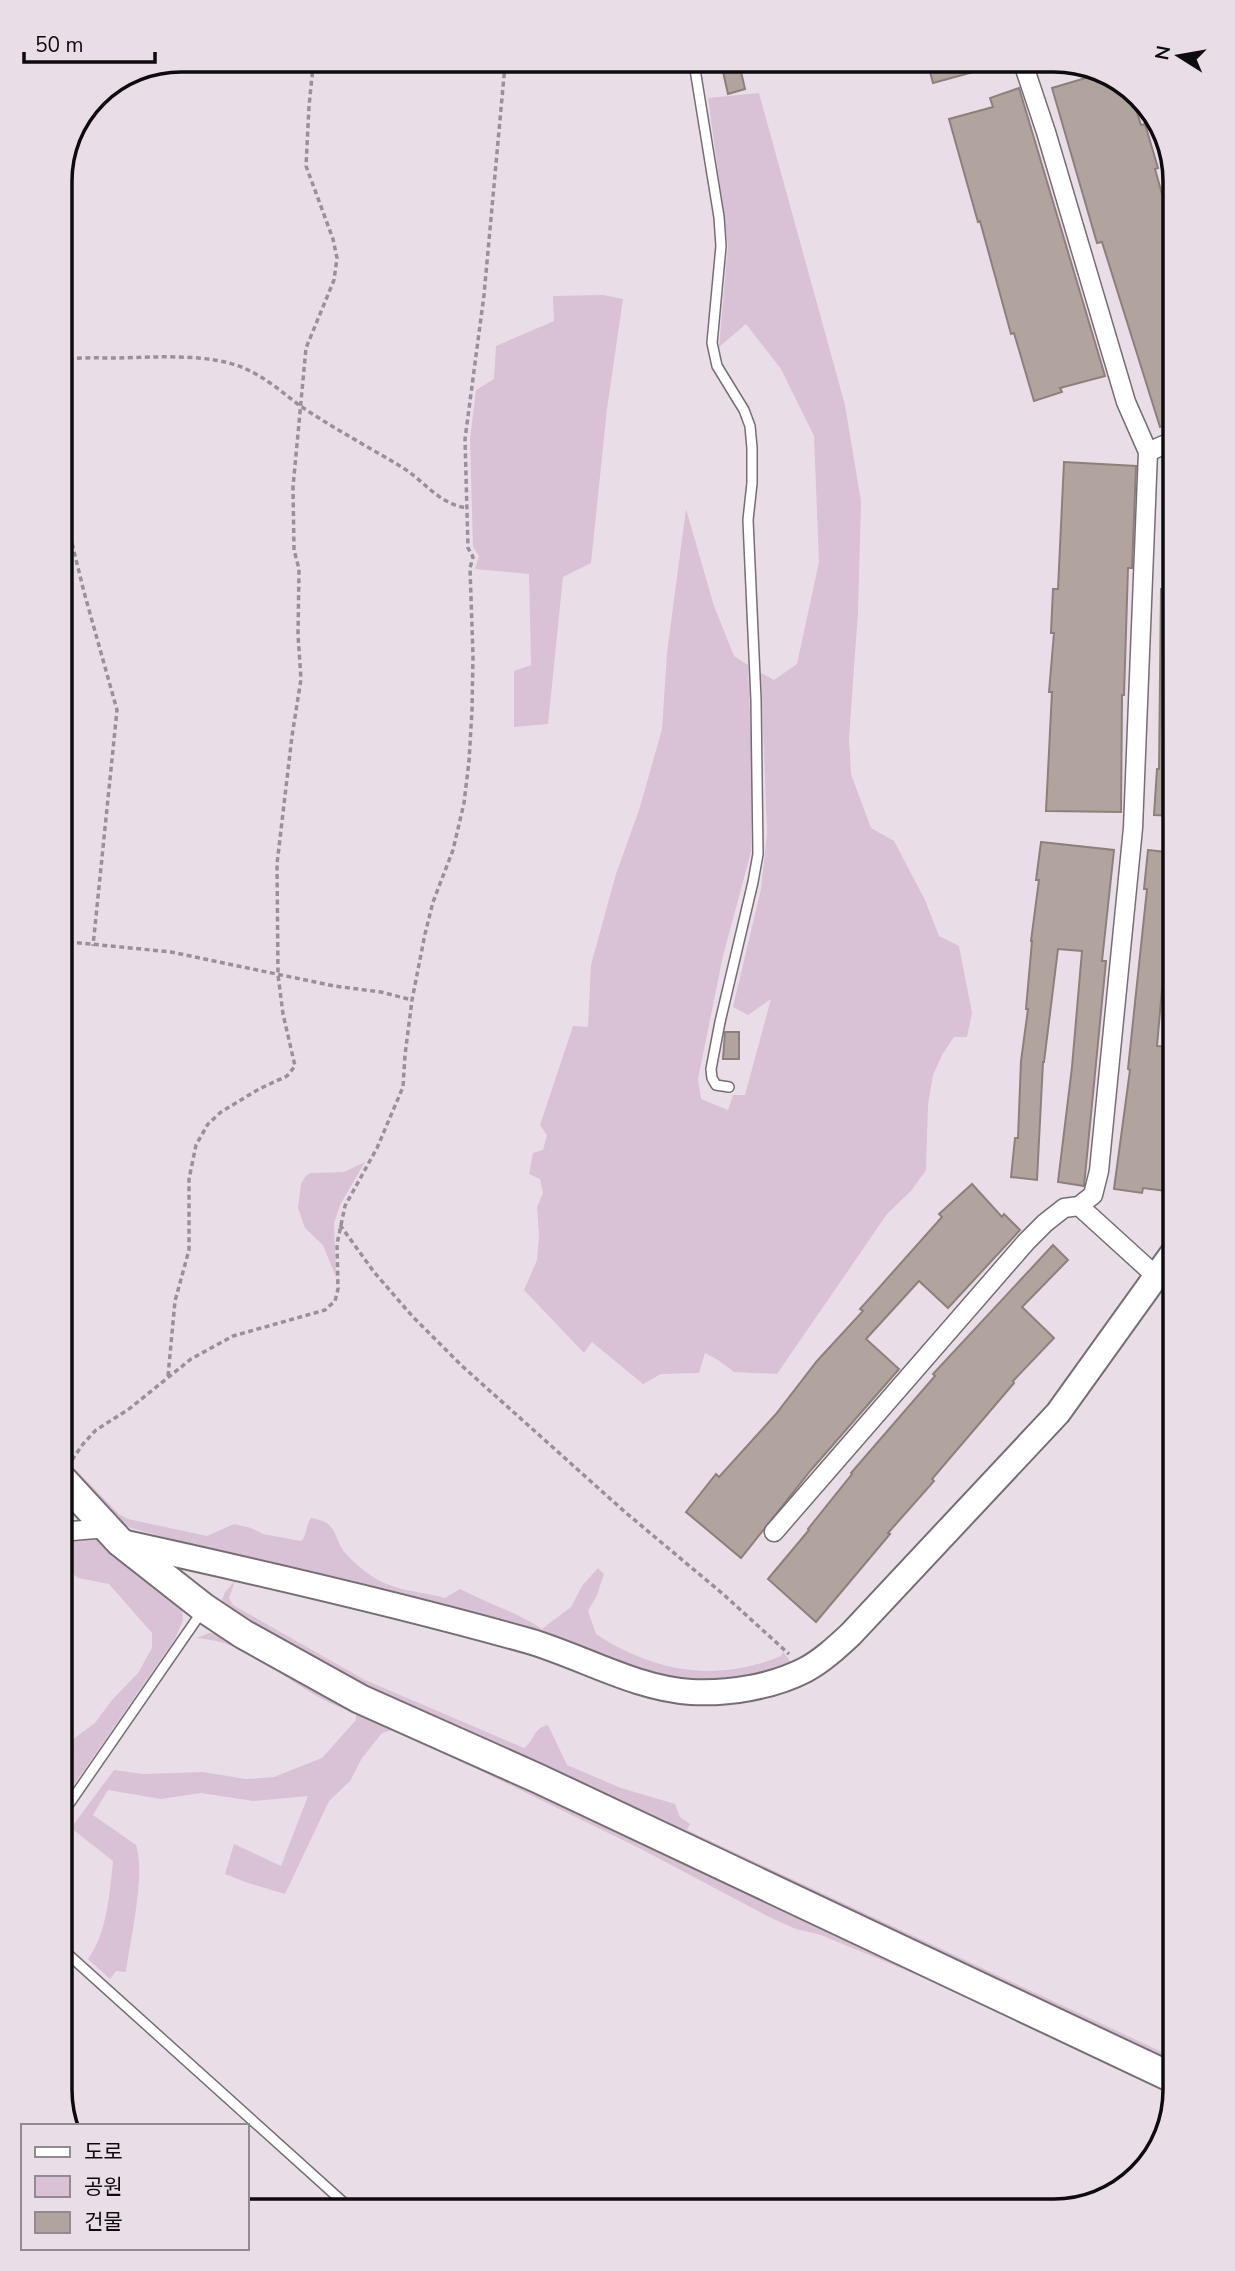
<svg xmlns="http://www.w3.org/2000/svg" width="1235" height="2271" viewBox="0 0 1235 2271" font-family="'Nunito Sans','Noto Sans KR',sans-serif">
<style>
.green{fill:#d9c1d6}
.water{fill:#abc8e1;stroke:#7c8fa2;stroke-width:2}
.building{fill:#b1a49e;stroke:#8d807a;stroke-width:2}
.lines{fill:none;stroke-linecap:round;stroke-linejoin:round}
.lane-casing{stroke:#776d75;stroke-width:12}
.street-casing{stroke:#776d75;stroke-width:21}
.secondary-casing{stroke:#776d75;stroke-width:28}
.primary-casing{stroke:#776d75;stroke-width:32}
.path{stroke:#999199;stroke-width:3.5;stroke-dasharray:5 3.5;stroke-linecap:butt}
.lane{stroke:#fff;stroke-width:9}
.street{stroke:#fff;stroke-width:18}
.secondary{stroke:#fff;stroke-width:24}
.primary{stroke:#fff;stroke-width:28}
.rim{fill:none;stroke:#0e0b0e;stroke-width:3.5}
</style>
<rect width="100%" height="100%" fill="#e9dee8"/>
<g class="green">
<path d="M759,93L845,405L861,501L858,612L849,738L851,774L871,828L894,841L925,900L939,936L959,946L972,1013L967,1037H954L942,1055L933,1075L928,1105L926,1170L911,1191L887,1214L777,1374L734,1372L718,1360L705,1353L699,1373L661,1374L643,1384L592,1342L584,1353L524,1290L537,1260L539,1235L537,1207L543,1193L540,1179L529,1174L533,1153L543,1150L547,1135L540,1125L573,1026L588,1027L591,965L616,874L640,807L662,729L667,653L686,509L714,606L734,656L748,665L752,766L751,852L723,956L698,1079L701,1099L728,1110L733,1095H745L771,999L748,1015L733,1007L761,889L767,833L761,673L774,680L797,664L819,562L814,436L781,369L746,324L719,347L728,245L708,98Z"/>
<path d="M603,295L623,299L607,409L591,563L563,577L548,724L514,727V671L531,665L529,574L475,569L479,556L473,547L470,439L476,390L494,379L496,346L554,321L553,296Z"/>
<path d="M365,1162L340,1205L334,1223L336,1277L323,1245L305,1228L298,1208L301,1184L305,1177L310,1173L344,1172Z"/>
<path d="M75,1469L119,1514L128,1519L207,1536L234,1524L251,1528L263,1534L301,1541C308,1534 305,1526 311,1518C340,1522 332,1539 347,1555C358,1567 376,1581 392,1586C409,1592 428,1593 445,1598L460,1589C487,1603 516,1612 542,1629L571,1607L582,1586L598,1568L604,1574L597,1595L588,1611L596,1634C653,1672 717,1683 781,1656L783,1652L794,1666L741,1683L685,1680L662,1675L131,1528L119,1521L74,1478Z"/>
<path d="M99,1537L181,1602L183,1620L175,1639L60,1805V1776C74,1766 73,1756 72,1740L95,1723L112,1700L138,1673L152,1648V1633L109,1584L78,1578L60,1564V1540Z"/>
<path d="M235,1581L229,1598L233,1605L365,1680L524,1748C535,1740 533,1728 548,1725L567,1765L621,1788L675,1804L680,1817L690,1824L687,1830L1175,2058V2068L405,1708L223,1609L221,1603L225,1592Z"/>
<path d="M209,1633L221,1634L1175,2091L1174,2096L927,1979L821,1935L796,1929L769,1917L641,1849L395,1729L382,1733L362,1758L350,1781L329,1801L285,1894L248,1883L225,1874L234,1844L281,1866L308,1796L253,1801L201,1793L161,1799L108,1790L93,1815L136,1845C146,1874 130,1940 126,1972L116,1971L110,1979L88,1959C107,1934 110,1891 113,1861L71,1828L114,1770L143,1774L203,1772L246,1779L274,1777L322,1758L356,1720V1715C345,1709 333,1705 322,1699C278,1676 249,1642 197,1638Z"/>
</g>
<path class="water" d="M60,1739L72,1740C73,1756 74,1767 60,1776Z"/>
<g class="building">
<path d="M998,60L999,65L933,83L927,61Z"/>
<path d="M721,63H739L745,89L728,94Z"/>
<path d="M1099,74L1128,85L1141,125L1145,124L1158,168L1155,169L1175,241V376L1170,377L1175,395V421L1160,427L1102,242L1097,243L1052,88Z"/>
<path d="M1019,88L1105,376L1060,388L1062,392L1034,401L1014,333L1011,334L980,221L978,222L949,119L993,107L990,98Z"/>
<path d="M1064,462L1136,466L1132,568H1128L1124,695H1122L1121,812L1046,811L1052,692H1049L1054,633H1051L1053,589H1058Z"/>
<path d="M1161,589H1175V816L1154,815L1157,769H1159Z"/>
<path d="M1041,842L1114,850L1102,961H1106L1084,1186L1058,1182L1072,1067L1082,951L1058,949L1044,1062H1043L1037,1180L1011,1177L1015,1138H1018L1021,1061L1028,1009H1026L1032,941H1031L1039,880H1036Z"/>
<path d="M1148,850L1174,853L1157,1046L1175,1047V1192L1143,1188L1142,1193L1114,1189L1130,1070L1128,1069L1147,889H1144Z"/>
<path d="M725,1032H739V1059H723Z"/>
<path d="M972,1184L1002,1217L1004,1214L1020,1230L948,1308L919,1281L866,1339L899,1369L811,1470L741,1558L686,1512L716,1474L719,1477L776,1414L817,1361L863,1311L860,1309L942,1217L939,1214Z"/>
<path d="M1053,1245L1068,1260L1022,1307L1054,1338L1013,1381L1014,1383L932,1479L934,1481L888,1533L890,1534L816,1622L768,1579L809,1530L808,1529L852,1474L851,1473L935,1376L933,1374Z"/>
</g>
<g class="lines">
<defs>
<g id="lane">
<path d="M694,63L719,217L721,246L712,343L717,366L744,410L750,426L752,448V483L748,520L756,700L758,854L753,882L720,1022L711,1069L712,1078L716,1085L729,1087"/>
<path d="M60,1817L201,1613"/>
<path d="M60,1947L353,2211"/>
</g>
<g id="street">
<path d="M1148,452L1175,440"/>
<path d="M1079,1206L1156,1276"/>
<path d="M60,1532L107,1528"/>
<path d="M774,1532L1026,1242L1045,1223L1064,1208L1079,1206L1093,1195L1099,1171L1133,828L1148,452L1126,402L1046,132L1022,60"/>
<path d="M1147,2164L1158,2149"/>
</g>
<path id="secondary" d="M121,1542C258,1572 394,1603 529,1641C583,1657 634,1688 691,1692C728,1694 772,1687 805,1670C822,1661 837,1647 851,1634L1058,1413L1175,1250"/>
<path id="primary" d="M60,1477L120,1542L204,1608L243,1634L360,1699L537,1778L1175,2079"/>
</defs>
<use href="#lane" class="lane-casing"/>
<use href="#street" class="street-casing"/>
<use href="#secondary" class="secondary-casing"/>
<use href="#primary" class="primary-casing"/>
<g class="path">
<path d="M60,360C79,357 99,358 119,358C157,357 211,353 246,369C266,378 282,392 299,405C331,427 367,446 400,466C424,480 438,504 467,508"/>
<path d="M60,494L84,592L117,710L93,946"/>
<path d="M60,941L171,952L334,986L381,992L412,1000"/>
<path d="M340,1225L374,1272L413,1317L461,1365L625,1512L723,1594L789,1654"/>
<path d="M168,1376L175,1301L189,1250V1179L196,1145L208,1124L221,1112L259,1089L287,1076L295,1066L283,1014L278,975L277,864L292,736L301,679L298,635L299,569L294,550L293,487L306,348L334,280L337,258L333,239L306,166L309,106L313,67"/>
<path d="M72,1460L83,1444L96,1430L129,1409L191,1359L233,1336L325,1310L335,1301L338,1289L337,1244L345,1206L377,1148L403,1087L405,1055L412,1000L425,934L433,902L453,850L464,803L469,761L472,710L473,656L470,568L473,557L468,548L465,439L484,295L505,65"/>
</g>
<use href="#lane" class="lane"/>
<use href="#street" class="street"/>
<use href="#secondary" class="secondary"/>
<use href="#primary" class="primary"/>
</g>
<path d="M0 0H1235V2271H0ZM181 72H1054A109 109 0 0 1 1163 181V2090A109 109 0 0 1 1054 2199H181A109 109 0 0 1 72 2090V181A109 109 0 0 1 181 72Z" fill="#e9dee8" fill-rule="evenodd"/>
<path class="rim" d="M181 72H1054A109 109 0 0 1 1163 181V2090A109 109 0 0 1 1054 2199H181A109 109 0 0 1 72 2090V181A109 109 0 0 1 181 72Z"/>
<rect x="21" y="2124" width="228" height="126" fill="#e9dee8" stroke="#918a91" stroke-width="2"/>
<rect x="35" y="2147" width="35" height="10" fill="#ffffff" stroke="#918a91" stroke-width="2"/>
<text x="84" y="2159" font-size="21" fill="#0e0b0e">도로</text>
<rect x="35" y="2176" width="35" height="21" fill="#d9c1d6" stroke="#918a91" stroke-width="2"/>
<text x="84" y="2194" font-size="21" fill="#0e0b0e">공원</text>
<rect x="35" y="2212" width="35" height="21" fill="#b1a49e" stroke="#918a91" stroke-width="2"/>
<text x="84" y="2229" font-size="21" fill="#0e0b0e">건물</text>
<g transform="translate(1179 56) rotate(281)" stroke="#e9dee8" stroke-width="5" paint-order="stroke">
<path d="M0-5L12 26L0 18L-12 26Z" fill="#0e0b0e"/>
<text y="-10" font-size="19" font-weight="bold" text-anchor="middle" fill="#0e0b0e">N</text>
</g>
<path d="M24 52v10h131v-10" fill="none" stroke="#0e0b0e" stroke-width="3.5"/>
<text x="35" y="52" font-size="21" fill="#0e0b0e" stroke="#e9dee8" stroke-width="5" paint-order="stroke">50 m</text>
</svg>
